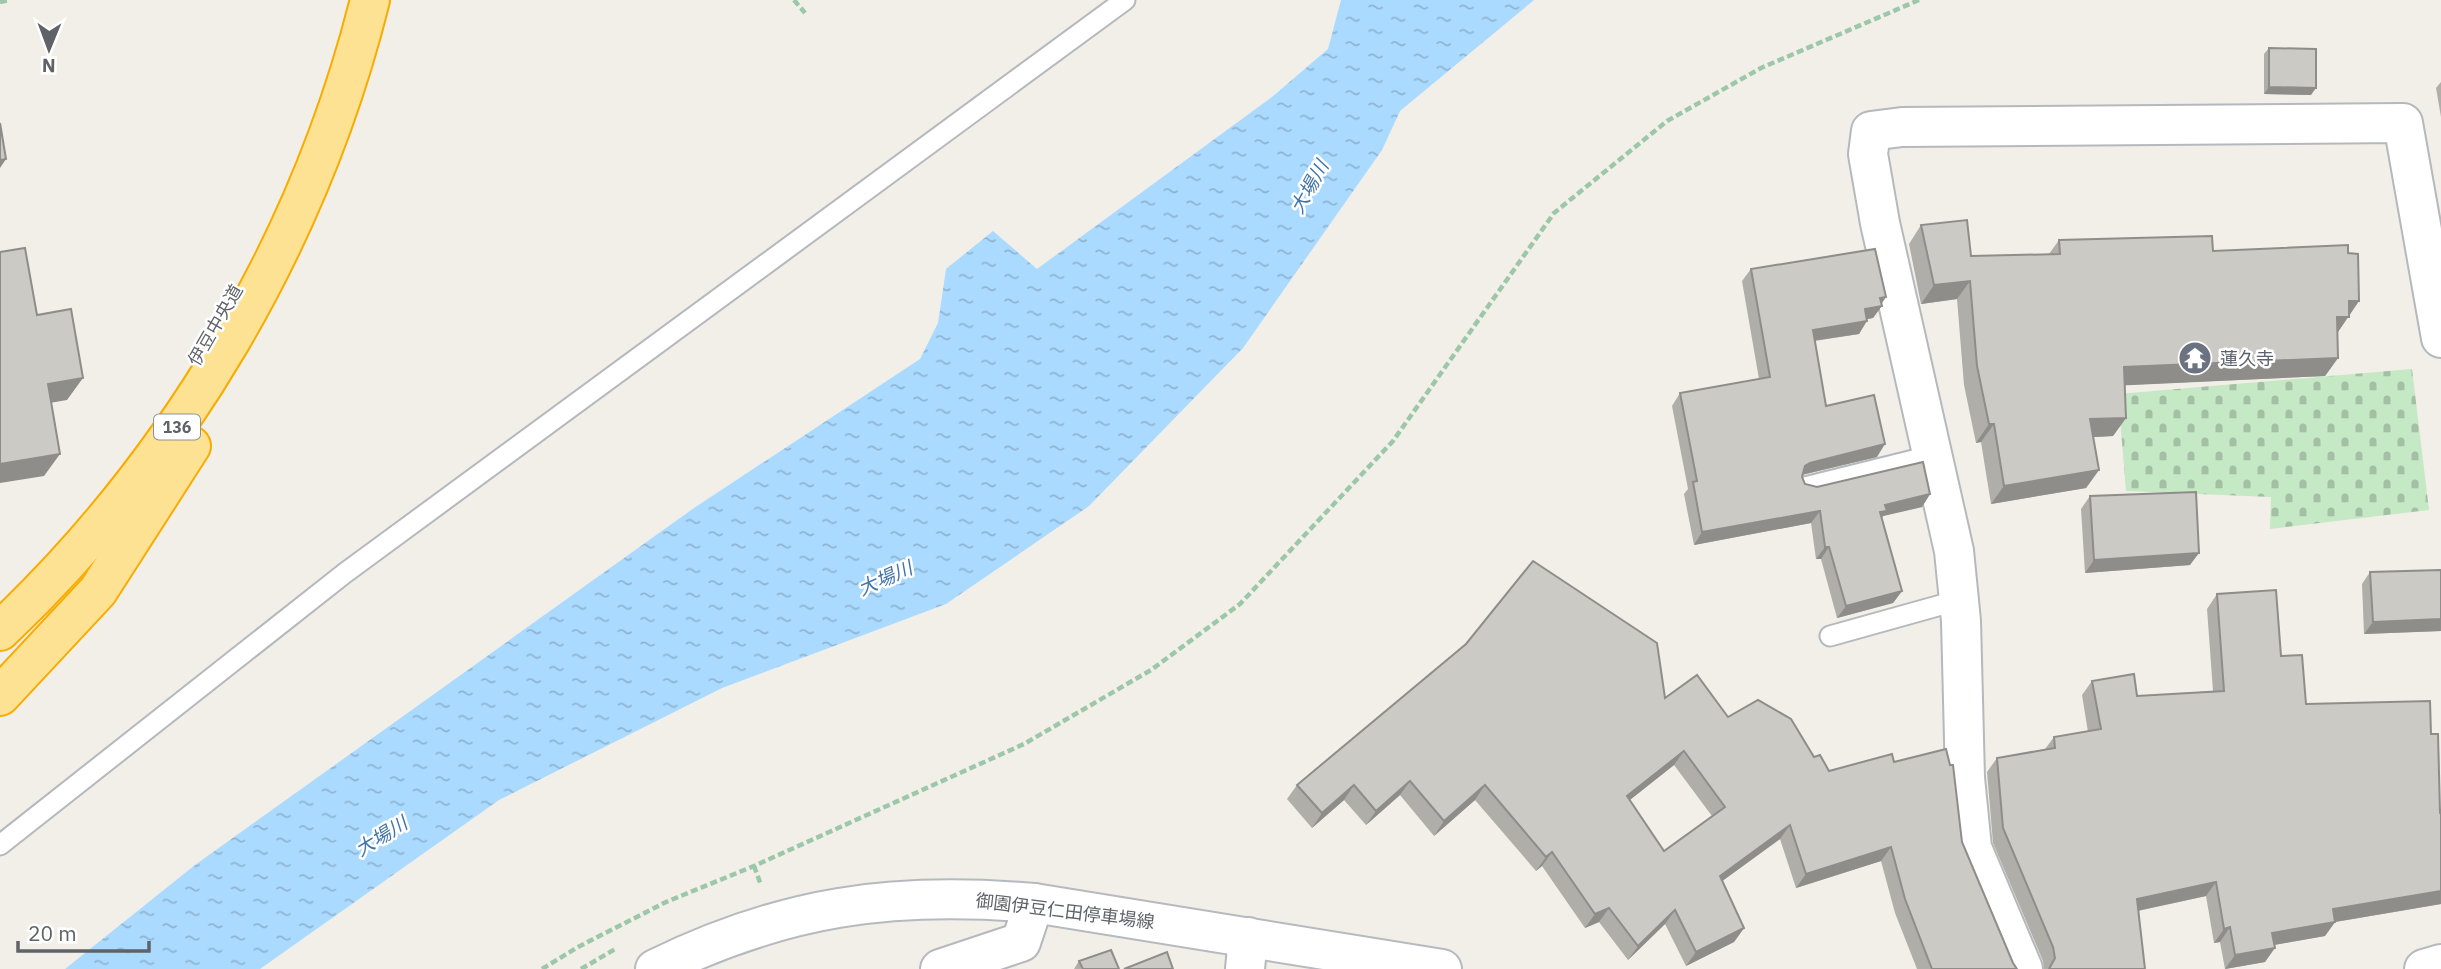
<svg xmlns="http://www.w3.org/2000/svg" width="2441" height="969" viewBox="0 0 2441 969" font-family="'IBM Plex Sans','Noto Sans JP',sans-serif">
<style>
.cemetery{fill:url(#cemetery-stones)}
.water{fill:url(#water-ripples)}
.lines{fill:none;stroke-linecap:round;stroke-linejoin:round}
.lane-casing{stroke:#b5b8bc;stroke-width:23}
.street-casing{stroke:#b5b8bc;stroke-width:42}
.secondary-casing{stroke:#b6babf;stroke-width:42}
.highway-casing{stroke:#f9ab00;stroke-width:42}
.path{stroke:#9cc7a9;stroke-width:4.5;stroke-dasharray:7 3.5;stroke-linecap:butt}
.lane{stroke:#fff;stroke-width:19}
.street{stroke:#fff;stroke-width:38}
.secondary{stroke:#fff;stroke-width:38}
.highway{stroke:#fde293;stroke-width:38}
.wall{fill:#afaea9;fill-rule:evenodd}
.shaded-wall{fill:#8f8d8a}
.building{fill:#cccac5;stroke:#8f8d8a;stroke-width:2;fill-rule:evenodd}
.labels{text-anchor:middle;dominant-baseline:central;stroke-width:5;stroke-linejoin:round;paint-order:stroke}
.shield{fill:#fff;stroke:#8f9295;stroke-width:2}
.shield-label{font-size:16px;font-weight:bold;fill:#5f6368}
.street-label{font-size:18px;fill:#5f6368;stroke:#fff}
.worship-label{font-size:18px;fill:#5b616d;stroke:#fff;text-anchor:start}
.water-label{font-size:19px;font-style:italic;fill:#4174aa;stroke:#fff}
</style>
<defs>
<pattern id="cemetery-stones" width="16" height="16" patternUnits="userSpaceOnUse" patternTransform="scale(1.75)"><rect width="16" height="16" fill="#c5e8c5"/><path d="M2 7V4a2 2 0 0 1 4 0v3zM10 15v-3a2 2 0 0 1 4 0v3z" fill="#a3c0a4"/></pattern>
<pattern id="water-ripples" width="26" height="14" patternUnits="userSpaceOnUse" patternTransform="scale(1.75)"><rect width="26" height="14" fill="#aadaff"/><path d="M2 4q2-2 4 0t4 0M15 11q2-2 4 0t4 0" fill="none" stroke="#8eb4d2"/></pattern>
</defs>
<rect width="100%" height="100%" fill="#f1efe8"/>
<path class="cemetery" d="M2412,369L2429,510L2270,529L2271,497L2126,491L2118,394Z"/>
<path class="water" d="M1341,0H1534L1400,111L1382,150L1243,348L1089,506L946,604L722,688L499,800L260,969H65L195,865L694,508L920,359L938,323L946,269L993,231L1037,269L1272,97L1328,49Z"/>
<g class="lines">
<defs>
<g id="lane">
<path d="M1805,487L1934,455"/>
<path d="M1830,636L1959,600"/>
<path d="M0,845L345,573L1125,0"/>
</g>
<g id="street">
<path d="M940,969L1021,942L1034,903"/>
<path d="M1245,969L1248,937"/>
<path d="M2023,969L1972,848L1965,778L1961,621L1954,551L1880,223L1868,154L1871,131L1902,127L2403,123L2441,338"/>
</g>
<g id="secondary">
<path d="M655,969C784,906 891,891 1034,903L1442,969"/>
<path d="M2424,969L2441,964"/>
</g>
<g id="highway">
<path d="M0,631C180,461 310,240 370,0"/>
<path d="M0,696L98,591L191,446"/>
</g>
</defs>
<use href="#lane" class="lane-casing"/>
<use href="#street" class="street-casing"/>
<use href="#secondary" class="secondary-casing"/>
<use href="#highway" class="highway-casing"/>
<g class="path">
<path d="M794,0L805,13"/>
<path d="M0,2L9,0"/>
<path d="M754,866L761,885"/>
<path d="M542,969L578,947L666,902L754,866L1024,744L1151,670L1240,604L1393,441L1554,213L1667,121L1761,68L1919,0"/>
<path d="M581,969L617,948"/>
</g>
<use href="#lane" class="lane"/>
<use href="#street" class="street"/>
<use href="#secondary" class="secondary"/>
<use href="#highway" class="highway"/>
</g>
<g class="wall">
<path d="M2269,48L2311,95L2264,94V54Z"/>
<path d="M2441,82V117L2436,88Z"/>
<path d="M1921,225L1971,256L2049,254L2059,240L2213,251L2348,253L2359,301L2337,333L2338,358L2325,376L2124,385L2126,418L2113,436L2093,437L2099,470L2086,488L1991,504L1981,442L1976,443L1964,385L1957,299L1921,304L1909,244Z"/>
<path d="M1751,269L1886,297L1873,318L1867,319L1859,334L1815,341L1826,406L1877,457L1802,475V477L1805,484L1817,487L1930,494L1922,507L1883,516L1882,518L1902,591L1893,603L1837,618L1821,559H1816L1811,523L1694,545L1684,494L1688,489L1672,406L1680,393L1759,379L1742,281Z"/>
<path d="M2090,496L2190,565L2085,573L2081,509Z"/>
<path d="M2441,570V631L2364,634L2362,584L2370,572Z"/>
<path d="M2217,594L2281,656L2306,704L2441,904L2335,922L2325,936L2274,945L2265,962L2225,969L2220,942L2214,943L2206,896L2138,911L2145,969H2044L2043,961L1993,843L1987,772L1997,758L2045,749L2054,737L2088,732L2082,695L2092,681L2137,696L2213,691L2207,609Z"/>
<path d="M1665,698L1728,717L1814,757L1829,771L1894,762L1962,842L2013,963L2017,969H1917L1895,913L1881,861L1796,888L1780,839L1722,881L1744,928L1734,942L1686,966L1665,924L1628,960L1599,922L1585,928L1542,866L1536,871L1475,800L1434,836L1400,795L1366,825L1344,800L1312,828L1287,799L1297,785ZM1674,765L1712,816L1664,851L1630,800Z"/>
<path d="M1079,961L1119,969H1074Z"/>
</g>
<g class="shaded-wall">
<path d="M2269,87L2316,88L2311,95L2264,94Z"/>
<path d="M6,159L0,168V160Z"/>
<path d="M1970,281L1957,299L1921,304L1934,285Z"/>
<path d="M1886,297L1879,306H1882L1873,318L1857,321L1865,309L1880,298Z"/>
<path d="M2349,301H2359L2336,335H2324Z"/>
<path d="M1867,321L1859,334L1804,342L1813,330Z"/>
<path d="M2338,358L2325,376L2111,386L2124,367Z"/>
<path d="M83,378L67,400L32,406L48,384Z"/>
<path d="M2126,418L2113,436L2077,438L2090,419Z"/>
<path d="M1989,424H1994L1981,442L1976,443Z"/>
<path d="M1885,444L1877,457L1801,475L1805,466L1810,463Z"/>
<path d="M60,454L44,476L0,483V464Z"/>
<path d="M2099,470L2086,488L1991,504L2004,486Z"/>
<path d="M1930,494L1922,507L1883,516L1878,523L1872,525L1885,505Z"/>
<path d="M1820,511L1811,523L1694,545L1702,532Z"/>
<path d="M1825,547H1829L1821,559H1816Z"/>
<path d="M2199,553L2190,565L2085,573L2094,560Z"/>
<path d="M1902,591L1893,603L1837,618L1846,606Z"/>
<path d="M2441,619V631L2364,634L2373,622Z"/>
<path d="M1684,751L1674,765L1617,810L1627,796Z"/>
<path d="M1410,781L1400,795L1366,825L1376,811Z"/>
<path d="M1354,785L1344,800L1312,828L1322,813Z"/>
<path d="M1485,785L1475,800L1434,836L1444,821Z"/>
<path d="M1790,825L1780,839L1710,890L1720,876Z"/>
<path d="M1891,847L1881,861L1796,888L1806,874Z"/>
<path d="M1552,852L1542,866L1536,871L1546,857Z"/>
<path d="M2216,882L2206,896L2127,913L2137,899Z"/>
<path d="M2441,891V904L2323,924L2333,909Z"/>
<path d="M1609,908L1599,922L1585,928L1595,914Z"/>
<path d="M1675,910L1665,924L1628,960L1638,946Z"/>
<path d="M2335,922L2325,936L2262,947L2272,933Z"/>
<path d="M2230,927L2220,942L2214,943L2224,929Z"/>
<path d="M1744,928L1734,942L1686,966L1696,952Z"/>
<path d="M2275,948L2265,962L2225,969L2235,955Z"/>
</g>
<g class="building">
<path d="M2269,48L2316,49V88L2269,87Z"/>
<path d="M0,123L6,159L0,160Z"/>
<path d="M1967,220L1971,256L2060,254L2059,240L2212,236L2213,251L2348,245V253L2358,254L2359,301H2349V317H2337L2338,358L2124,367L2126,418L2090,419L2099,470L2004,486L1994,424H1989L1977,366L1970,281L1934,285L1921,225Z"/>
<path d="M25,248L37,315L71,309L83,378L48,384L60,454L0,464V252Z"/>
<path d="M1875,249L1886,297L1880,298L1882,306L1865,309L1867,321L1813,330L1826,406L1874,395L1885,444L1810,463L1805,466L1802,477L1805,484L1817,487L1923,462L1930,494L1885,505L1887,511L1880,512L1902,591L1846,606L1829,547H1825L1820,511L1702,532L1693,482L1697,481L1680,393L1770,377L1751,269Z"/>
<path d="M2196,492L2199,553L2094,560L2090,496Z"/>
<path d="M1533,561L1657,643L1665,698L1697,675L1728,717L1758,700L1791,719L1814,757L1820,755L1829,771L1892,754L1894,762L1946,749L1950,765H1953L1962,842L2013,963L2017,969H1932L1905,899L1891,847L1806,874L1790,825L1720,876L1744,928L1696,952L1675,910L1638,946L1609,908L1595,914L1552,852L1546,857L1485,785L1444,821L1410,781L1376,811L1354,785L1322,813L1297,785L1466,644ZM1684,751L1725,807L1664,851L1627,796Z"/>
<path d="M2441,570V619L2373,622L2370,572Z"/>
<path d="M2276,590L2281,656L2302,655L2306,704L2430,701L2431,734H2438L2440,812L2441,811V891L2333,909L2335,922L2272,933L2275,948L2235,955L2230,927L2224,929L2216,882L2137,899L2145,969H2049L2055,958L2053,947L2003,828L1997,758L2055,748L2054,737L2101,729L2092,681L2134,674L2137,696L2224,691L2217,594Z"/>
<path d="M1111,950L1119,969H1083L1079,961Z"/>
<path d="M1167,952L1173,969H1124Z"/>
</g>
<defs>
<symbol id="temple-disc" viewBox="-11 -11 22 22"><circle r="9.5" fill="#6b7280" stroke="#fff"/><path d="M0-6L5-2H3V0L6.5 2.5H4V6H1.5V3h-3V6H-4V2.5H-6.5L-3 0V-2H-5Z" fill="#fff"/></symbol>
</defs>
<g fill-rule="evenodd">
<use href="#temple-disc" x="2176" y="339" width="38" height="38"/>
</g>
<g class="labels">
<rect class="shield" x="154" y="414.5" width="46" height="25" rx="5"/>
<g class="shield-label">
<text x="177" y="427">136</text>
</g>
<g class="street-label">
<text transform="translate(215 325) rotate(-60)">伊豆中央道</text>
<text transform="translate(1065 911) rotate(7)">御園伊豆仁田停車場線</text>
</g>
<g class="worship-label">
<text x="2220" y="358">蓮久寺</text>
</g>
<g class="water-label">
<text transform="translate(1309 187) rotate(-61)">大場川</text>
<text transform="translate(885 578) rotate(-24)">大場川</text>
<text transform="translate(381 836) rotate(-32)">大場川</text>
</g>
</g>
<g transform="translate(49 49) rotate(181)" stroke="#ffffff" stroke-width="5" paint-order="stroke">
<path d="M0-5L12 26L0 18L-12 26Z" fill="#5f6368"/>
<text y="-10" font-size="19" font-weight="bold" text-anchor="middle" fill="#5f6368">N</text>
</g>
<path d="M18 941v10h131v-10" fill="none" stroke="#5f6368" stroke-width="3.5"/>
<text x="28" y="941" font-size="21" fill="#5f6368" stroke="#ffffff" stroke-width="5" paint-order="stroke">20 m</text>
</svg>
